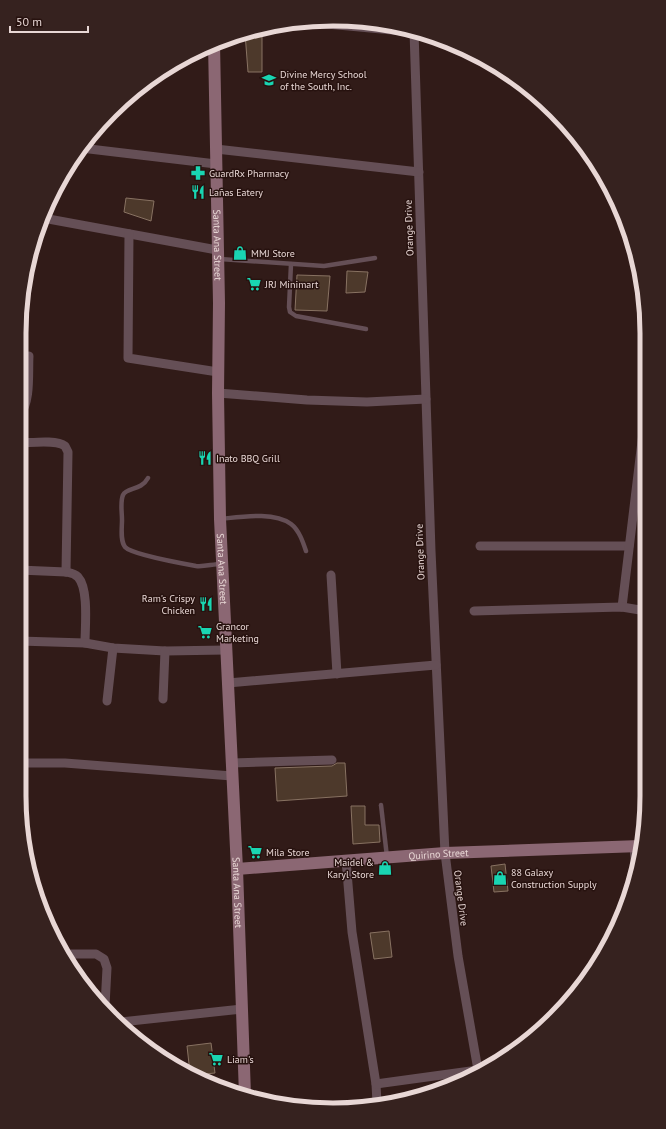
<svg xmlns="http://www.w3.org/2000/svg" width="666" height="1129" viewBox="0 0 666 1129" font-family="'PT Sans',sans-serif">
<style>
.building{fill:#4d392b;stroke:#887262}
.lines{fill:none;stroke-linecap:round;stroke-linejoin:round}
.lane{stroke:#654f56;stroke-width:4.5}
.street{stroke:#654f56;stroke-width:9}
.secondary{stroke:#8b6773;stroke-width:12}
.labels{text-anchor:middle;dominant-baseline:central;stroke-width:3;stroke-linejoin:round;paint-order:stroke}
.poi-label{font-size:10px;fill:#e8d7d5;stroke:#27120f;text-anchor:start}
.street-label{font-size:10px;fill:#e8d7d5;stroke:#27120f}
.rim{fill:none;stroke:#e8d7d5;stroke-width:5}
</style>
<rect width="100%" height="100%" fill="#311b18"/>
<g class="building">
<path d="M262,28V72H248L245,33Z"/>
<path d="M126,198L154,201L151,221L124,212Z"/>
<path d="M347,271L368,272L365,292L346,293Z"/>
<path d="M297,275L330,276L327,311L295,310Z"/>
<path d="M337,763H345L347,796L277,801L275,768L332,766Z"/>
<path d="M351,806H365V825H379L380,842L353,844Z"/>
<path d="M505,864L508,891L494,892L491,866Z"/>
<path d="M389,931L392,957L374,959L370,933Z"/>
<path d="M211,1043L215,1073L195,1075L190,1073L187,1046Z"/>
</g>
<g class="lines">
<g class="lane">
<path d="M220,259L324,266L375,258"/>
<path d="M291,264L289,307L290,312L296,316L366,329"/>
<path d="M148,478C141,491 127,487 123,495C120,502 122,512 122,520C122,528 120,540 125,547C131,554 185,564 196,566C204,567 213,564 221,564"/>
<path d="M220,519C240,517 274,511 291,524C299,530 303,542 306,551"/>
<path d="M381,805L387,857"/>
</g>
<g class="street">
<path d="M305,22L414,32"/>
<path d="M414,31L431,551L445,853L458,956L478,1070"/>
<path d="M81,148L216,164"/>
<path d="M216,149L419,172"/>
<path d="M43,218L217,250"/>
<path d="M129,234L128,358L218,372"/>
<path d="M218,393L307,400L367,402L426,399"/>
<path d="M20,414C31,402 28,372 29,356"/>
<path d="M20,443C30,443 56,439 65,446C66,448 67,450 68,452L66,572"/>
<path d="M636,495L646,496"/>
<path d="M480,546H629"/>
<path d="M19,570L66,572C71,573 74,573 78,577C89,589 85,627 85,643"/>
<path d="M331,575L337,674"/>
<path d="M622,607L646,408"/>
<path d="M474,611L622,607L646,611"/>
<path d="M19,641L85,643L113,648L165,651L226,650"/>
<path d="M228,683L436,665"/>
<path d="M163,699L165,651"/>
<path d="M107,701L113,648"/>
<path d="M19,763H65L232,776"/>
<path d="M232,763L332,760"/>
<path d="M634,847L636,871"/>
<path d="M346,860L352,932L376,1084L377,1103"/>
<path d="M66,954H96L104,959L107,968L105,1006"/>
<path d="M121,1022L242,1009"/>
<path d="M376,1084L478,1070"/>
</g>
<g class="secondary">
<path id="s1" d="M214,43L219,303L218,393L220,519L237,869L245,1095"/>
<path id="s2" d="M237,869L445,853L640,846"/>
</g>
</g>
<defs>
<symbol id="school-bare" viewBox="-9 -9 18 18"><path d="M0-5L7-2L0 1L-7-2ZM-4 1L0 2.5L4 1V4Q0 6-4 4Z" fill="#19d5b2" stroke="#27120f" stroke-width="2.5" paint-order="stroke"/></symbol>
<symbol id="pharmacy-bare" viewBox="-9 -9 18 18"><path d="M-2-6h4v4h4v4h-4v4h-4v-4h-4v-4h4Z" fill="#19d5b2" stroke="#27120f" stroke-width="2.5" paint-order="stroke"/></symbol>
<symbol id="restaurant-bare" viewBox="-9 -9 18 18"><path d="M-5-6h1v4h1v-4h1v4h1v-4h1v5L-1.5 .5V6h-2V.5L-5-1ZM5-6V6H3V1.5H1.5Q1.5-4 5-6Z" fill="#19d5b2" stroke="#27120f" stroke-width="2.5" paint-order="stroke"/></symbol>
<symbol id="shop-bare" viewBox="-9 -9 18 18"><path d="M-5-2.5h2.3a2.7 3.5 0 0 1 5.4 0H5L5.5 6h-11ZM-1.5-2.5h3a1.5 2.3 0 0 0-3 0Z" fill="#19d5b2" stroke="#27120f" stroke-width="2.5" paint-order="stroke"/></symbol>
<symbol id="supermarket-bare" viewBox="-9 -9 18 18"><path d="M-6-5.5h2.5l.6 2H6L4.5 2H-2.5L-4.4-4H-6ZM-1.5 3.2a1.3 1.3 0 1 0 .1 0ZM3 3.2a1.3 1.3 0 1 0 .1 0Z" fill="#19d5b2" stroke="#27120f" stroke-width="2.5" paint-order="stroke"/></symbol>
</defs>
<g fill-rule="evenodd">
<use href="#school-bare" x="259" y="70" width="20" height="20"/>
<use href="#pharmacy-bare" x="188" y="163" width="20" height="20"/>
<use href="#restaurant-bare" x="188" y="182" width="20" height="20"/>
<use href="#shop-bare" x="230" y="243" width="20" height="20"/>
<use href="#supermarket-bare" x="244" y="274" width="20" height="20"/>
<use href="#restaurant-bare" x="195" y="448" width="20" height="20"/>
<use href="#restaurant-bare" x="196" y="594" width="20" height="20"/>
<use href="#supermarket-bare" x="195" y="622" width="20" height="20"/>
<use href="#supermarket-bare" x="245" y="842" width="20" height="20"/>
<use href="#shop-bare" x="375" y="858" width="20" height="20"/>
<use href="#shop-bare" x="490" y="868" width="20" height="20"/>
<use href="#supermarket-bare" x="206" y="1049" width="20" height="20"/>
</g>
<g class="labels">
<g class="poi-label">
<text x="280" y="74">Divine Mercy School<tspan x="280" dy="12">of the South, Inc.</tspan></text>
<text x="209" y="173">GuardRx Pharmacy</text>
<text x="209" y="192">Lañas Eatery</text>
<text x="251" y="253">MMJ Store</text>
<text x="265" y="284">JRJ Minimart</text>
<text x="216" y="458">Inato BBQ Grill</text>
<text x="195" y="598" text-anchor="end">Ram's Crispy<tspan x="195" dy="12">Chicken</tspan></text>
<text x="216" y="626">Grancor<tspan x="216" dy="12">Marketing</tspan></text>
<text x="266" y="852">Mila Store</text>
<text x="374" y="862" text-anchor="end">Maidel &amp;<tspan x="374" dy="12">Karyl Store</tspan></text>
<text x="511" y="872">88 Galaxy<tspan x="511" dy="12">Construction Supply</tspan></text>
<text x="227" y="1059">Liam's</text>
</g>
<g class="street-label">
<text transform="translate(409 228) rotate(-92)">Orange Drive</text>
<text stroke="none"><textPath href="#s1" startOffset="202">Santa Ana Street</textPath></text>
<text transform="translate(420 552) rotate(-92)">Orange Drive</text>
<text stroke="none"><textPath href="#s1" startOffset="526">Santa Ana Street</textPath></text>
<text stroke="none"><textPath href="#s2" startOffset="202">Quirino Street</textPath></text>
<text stroke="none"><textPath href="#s1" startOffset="850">Santa Ana Street</textPath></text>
<text transform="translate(461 898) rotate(83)">Orange Drive</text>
</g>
</g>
<path d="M0 0H666V1129H0ZM333 26H333A307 307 0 0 1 640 333V796A307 307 0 0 1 333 1103H333A307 307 0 0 1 26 796V333A307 307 0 0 1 333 26Z" fill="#36221f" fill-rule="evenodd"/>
<path class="rim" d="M333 26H333A307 307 0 0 1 640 333V796A307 307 0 0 1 333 1103H333A307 307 0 0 1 26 796V333A307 307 0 0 1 333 26Z"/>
<path d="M10 26v6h78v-6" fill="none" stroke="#e8d7d5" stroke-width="2"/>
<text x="16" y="26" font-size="12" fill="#e8d7d5" stroke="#27120f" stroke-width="3" paint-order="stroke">50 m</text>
</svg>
